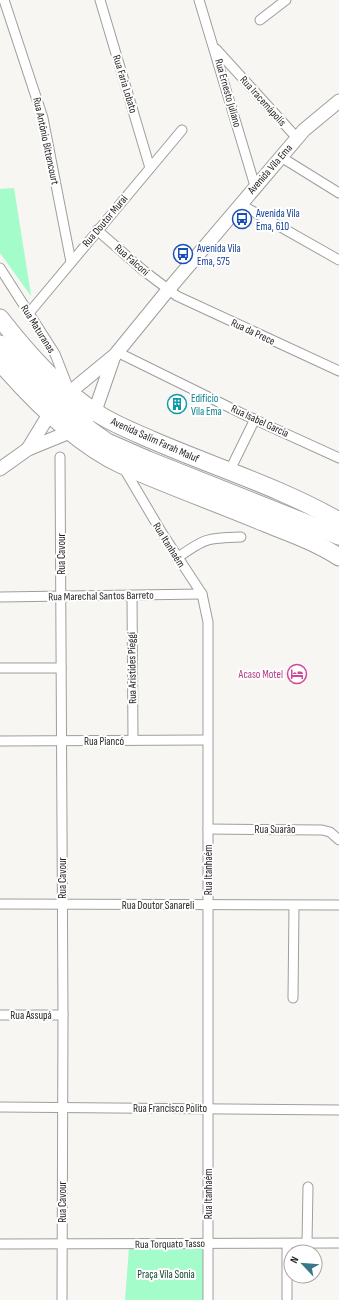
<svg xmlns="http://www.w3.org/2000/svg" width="339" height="1300" viewBox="0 0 339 1300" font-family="'Sofia Sans Condensed',sans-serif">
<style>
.green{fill:#a3fcca}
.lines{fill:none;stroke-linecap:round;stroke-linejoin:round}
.street-casing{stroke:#a09e9c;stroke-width:11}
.secondary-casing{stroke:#a09e9c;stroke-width:15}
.highway-casing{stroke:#a09e9c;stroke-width:19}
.street{stroke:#fff;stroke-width:9}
.secondary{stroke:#fff;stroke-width:13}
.highway{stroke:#fff;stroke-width:17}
.labels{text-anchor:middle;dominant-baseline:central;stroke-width:4;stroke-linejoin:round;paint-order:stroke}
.street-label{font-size:11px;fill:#201f1e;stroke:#fff}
.transit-label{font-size:11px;fill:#164399;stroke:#fff;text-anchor:start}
.culture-label{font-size:11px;fill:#0d838f;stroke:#fff;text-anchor:start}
.hotel-label{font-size:11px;fill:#b23c85;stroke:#fff;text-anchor:end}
.park-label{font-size:11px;fill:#16432c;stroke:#fff}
</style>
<rect width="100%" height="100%" fill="#f8f6f3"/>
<g class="green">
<path d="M14,188L31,295V296L0,253V189Z"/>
<path d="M129,1248H208V1300H125Z"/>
</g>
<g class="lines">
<defs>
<g id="street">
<path d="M4,0L43,118L71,262"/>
<path d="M100,0L150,168"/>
<path d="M199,0L255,186"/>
<path d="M260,20L286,0"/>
<path d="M216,49L297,138"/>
<path d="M281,157L339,193"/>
<path d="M240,204L339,260"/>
<path d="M97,230L144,271L177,296L339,371"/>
<path d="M0,268L55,354L68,387"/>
<path d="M29,313L182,130"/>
<path d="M117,352L247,416L339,458"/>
<path d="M60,457L63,1015L62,1300"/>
<path d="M123,467L162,533L202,594L208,622V1300"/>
<path d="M229,472L255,419"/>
<path d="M177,558C205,538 207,538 241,537"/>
<path d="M132,596L133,740"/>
<path d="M0,597L202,594"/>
<path d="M0,668H61"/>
<path d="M0,741L207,740"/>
<path d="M208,829L322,830L330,832L339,840"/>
<path d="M0,904L339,905"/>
<path d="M293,998L294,906"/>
<path d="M0,1015H63"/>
<path d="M0,1107L339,1110"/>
<path d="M307,1243L308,1187"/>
<path d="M0,1244L339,1243"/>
<path d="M287,1244V1298"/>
</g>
<g id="secondary">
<path d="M28,449L50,413L70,392L115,355L168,290L304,130L339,101"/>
<path d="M0,469L28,449L72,431L95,411L114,356"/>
</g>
<g id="highway">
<path d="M0,318C28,354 60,390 100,415C116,425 134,432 152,440C214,467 280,487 339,521"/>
<path d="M0,344L30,378L90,430L107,442L148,460L339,536"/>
<path d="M0,362C32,399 77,444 122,465C169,486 217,503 265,523C290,533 316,542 339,557"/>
</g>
</defs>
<use href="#street" class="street-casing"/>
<use href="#secondary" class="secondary-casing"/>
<use href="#highway" class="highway-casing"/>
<use href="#street" class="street"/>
<use href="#secondary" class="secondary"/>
<use href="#highway" class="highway"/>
</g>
<defs>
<symbol id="bus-ring" viewBox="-11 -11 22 22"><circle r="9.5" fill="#fff" stroke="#1a4fb4" stroke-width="1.5"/><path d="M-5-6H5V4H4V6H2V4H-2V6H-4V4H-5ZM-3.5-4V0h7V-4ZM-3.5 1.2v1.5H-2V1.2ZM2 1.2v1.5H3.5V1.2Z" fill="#1a4fb4"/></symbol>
<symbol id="building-ring" viewBox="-11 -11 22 22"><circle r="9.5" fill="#fff" stroke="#0f9aa8" stroke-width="1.5"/><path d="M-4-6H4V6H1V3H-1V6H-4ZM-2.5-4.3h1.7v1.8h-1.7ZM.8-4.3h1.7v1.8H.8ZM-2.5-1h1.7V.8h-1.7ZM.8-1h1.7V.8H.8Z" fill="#0f9aa8"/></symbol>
<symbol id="hotel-ring" viewBox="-11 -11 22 22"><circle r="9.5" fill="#fff" stroke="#d1479c" stroke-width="1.5"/><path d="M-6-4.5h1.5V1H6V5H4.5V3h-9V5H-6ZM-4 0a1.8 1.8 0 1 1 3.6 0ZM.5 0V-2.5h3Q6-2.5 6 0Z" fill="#d1479c"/></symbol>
</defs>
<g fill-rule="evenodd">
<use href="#bus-ring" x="231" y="208" width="22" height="22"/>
<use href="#bus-ring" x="172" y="243" width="22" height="22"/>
<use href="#building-ring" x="166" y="393" width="22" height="22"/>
<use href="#hotel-ring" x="286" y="663" width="22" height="22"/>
</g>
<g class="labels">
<g class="street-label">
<text transform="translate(125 84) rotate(73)">Rua Faria Lobato</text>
<text transform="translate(228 93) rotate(74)">Rua Ernesto Juliano</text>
<text transform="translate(263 101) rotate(48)">Rua Iracemápolis</text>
<text transform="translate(46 141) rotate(78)">Rua Antônio Bittencourt</text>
<text transform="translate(270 169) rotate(-49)">Avenida Vila Ema</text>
<text transform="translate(105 221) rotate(-50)">Rua Doutor Murai</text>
<text transform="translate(132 260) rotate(41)">Rua Falconi</text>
<text transform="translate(38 329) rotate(58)">Rua Maturanas</text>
<text transform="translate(253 332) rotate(25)">Rua da Prece</text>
<text transform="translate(260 421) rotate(25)">Rua Isabel Garcia</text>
<text transform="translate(155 440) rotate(24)">Avenida Salim Farah Maluf</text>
<text transform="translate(169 545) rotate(58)">Rua Itanhaém</text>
<text transform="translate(61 554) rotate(-90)">Rua Cavour</text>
<text transform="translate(101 596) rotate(-1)">Rua Marechal Santos Barreto</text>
<text transform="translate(132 668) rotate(-91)">Rua Aristides Pieggi</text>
<text x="104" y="741">Rua Piancó</text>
<text x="275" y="829">Rua Suarão</text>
<text transform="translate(208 870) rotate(-90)">Rua Itanhaém</text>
<text transform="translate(62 878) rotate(-90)">Rua Cavour</text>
<text x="158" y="905">Rua Doutor Sanareli</text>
<text x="31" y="1015">Rua Assupá</text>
<text x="170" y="1108">Rua Francisco Polito</text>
<text transform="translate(208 1194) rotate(-90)">Rua Itanhaém</text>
<text transform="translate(62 1202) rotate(-90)">Rua Cavour</text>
<text transform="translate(170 1244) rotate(-1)">Rua Torquato Tasso</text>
</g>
<g class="transit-label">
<text x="256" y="213">Avenida Vila<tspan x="256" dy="13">Ema, 610</tspan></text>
<text x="197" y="248">Avenida Vila<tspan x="197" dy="13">Ema, 575</tspan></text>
</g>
<g class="culture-label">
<text x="191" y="398">Edifício<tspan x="191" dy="13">Vila Ema</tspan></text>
</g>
<g class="hotel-label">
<text x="283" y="674">Acaso Motel</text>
</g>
<g class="park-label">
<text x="166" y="1274">Praça Vila Sonia</text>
</g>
</g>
<g transform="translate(303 1264) rotate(296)"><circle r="19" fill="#ffffff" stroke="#a6a5a5"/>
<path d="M0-3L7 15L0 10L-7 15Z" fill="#38778c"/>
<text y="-6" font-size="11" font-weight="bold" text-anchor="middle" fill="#201f1e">N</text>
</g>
</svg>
